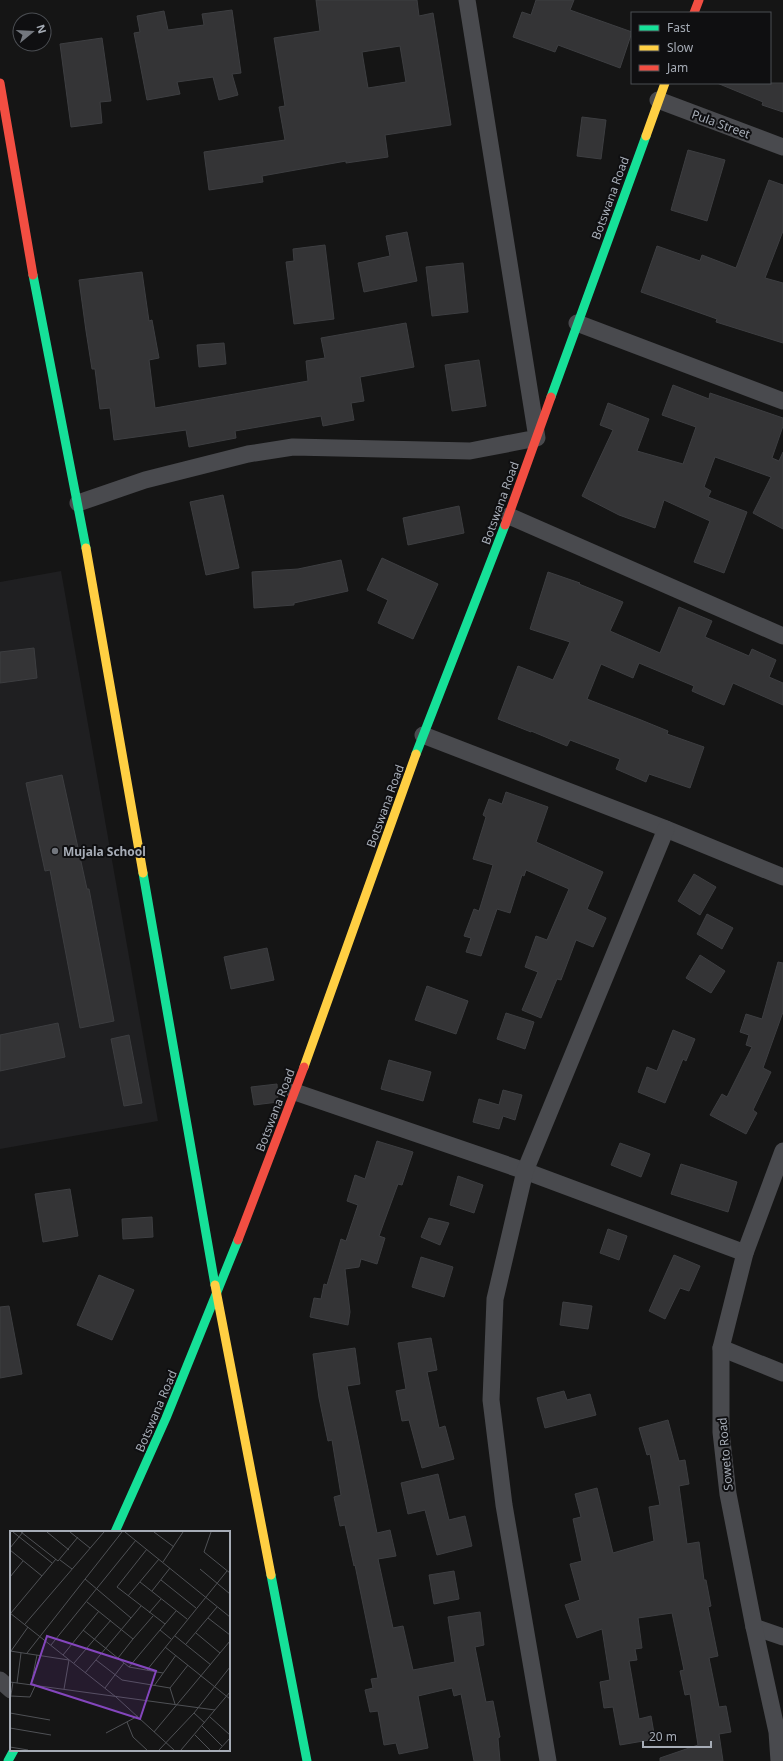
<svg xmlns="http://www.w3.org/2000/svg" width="783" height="1761" viewBox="0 0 783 1761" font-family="'Noto Sans',sans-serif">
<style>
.built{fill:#1f1f21}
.building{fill:#343436;stroke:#3d3e41;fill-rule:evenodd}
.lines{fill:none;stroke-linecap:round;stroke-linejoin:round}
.street{stroke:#494a4e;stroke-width:17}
.fast{stroke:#16e098;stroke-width:9}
.slow{stroke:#ffcf43;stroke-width:9}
.jam{stroke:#f24e42;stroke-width:9}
.poi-dot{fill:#73777e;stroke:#0f0f11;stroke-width:1.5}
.labels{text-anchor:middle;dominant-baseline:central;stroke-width:4;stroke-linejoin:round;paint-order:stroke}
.street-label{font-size:12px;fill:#a6acb6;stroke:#0f0f11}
.poi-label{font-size:12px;font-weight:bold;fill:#a6acb6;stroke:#0f0f11;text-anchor:start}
.inset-road{fill:none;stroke:#4f5155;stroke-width:1}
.view{fill:#8446bd;fill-opacity:0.15;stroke:#8446bd;stroke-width:2}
.inset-edge{fill:none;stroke:#a6acb6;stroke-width:2}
</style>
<rect width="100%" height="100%" fill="#151515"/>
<path class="built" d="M61,571L158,1121L0,1149V582Z"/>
<g class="building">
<path d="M316,0H417L419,16L433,13L451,125L385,135L388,157L346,163V161L262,176L263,182L209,190L204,152L285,140L279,107L285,106L274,38L320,31ZM400,46L406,82L368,88L362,52Z"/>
<path d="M536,0H574L570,10L632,32L620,68L558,45L555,52L513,37L522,12L531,15Z"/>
<path d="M232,10L241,73L232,74L238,95L219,100L213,77L177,82L180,94L147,100L134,33L140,32L137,16L164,11L168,30L204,25L202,14Z"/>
<path d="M102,38L111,101L100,102L102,123L71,127L60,44Z"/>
<path d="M717,83H783V112L762,105L763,102Z"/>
<path d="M582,117L606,120L601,159L577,156Z"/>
<path d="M688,150L725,160L707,221L671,210Z"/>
<path d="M769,180L783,185V231L765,278L783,283V343L716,322L717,319L641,292L657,246L700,261L702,255L736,268Z"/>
<path d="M407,232L417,281L364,292L358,263L390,256L386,236Z"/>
<path d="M325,245L334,319L294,324L286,262L294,261L293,249Z"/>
<path d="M463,263L468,312L432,316L426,267Z"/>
<path d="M142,272L149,321L152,320L159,358L149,360L155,408L308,381L306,361L325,358L321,338L406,323L414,367L360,377L364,401L351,403L354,420L323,426L321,416L235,431L236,438L189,447L186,430L114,440L110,408L100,409L95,369H92L86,331L79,280Z"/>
<path d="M224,343L226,364L199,367L197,345Z"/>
<path d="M479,360L486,406L452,411L445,365Z"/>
<path d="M673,385L709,399L710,393L783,418V426L772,458L779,461L783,452V529L753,513L771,477L715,457L704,487L711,491L708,497L747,512L724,573L694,562L710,521L664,500L655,528L619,515L582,496L613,430L600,425L608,403L649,419L637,451L683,464L696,427L662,415Z"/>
<path d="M223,495L239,568L206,575L190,502Z"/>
<path d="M459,506L464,533L408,545L403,518Z"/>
<path d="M382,558L438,584L413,639L378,623L388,600L367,590Z"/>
<path d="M341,560L348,591L294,603V605L254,608L252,572L298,569Z"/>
<path d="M548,572L580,583L579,584L623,602L610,631L660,653L679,607L712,621L705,637L749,656L752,649L776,660L769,677L783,683V705L733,683L724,705L692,691L694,686L639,663L633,678L601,664L587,699L641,720L668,731L667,734L704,747L690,788L649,774L646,782L616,769L620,759L570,740L567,746L531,731V732L498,719L518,666L553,680L570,642L530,629Z"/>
<path d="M34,648L37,678L0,683V652Z"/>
<path d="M62,775L87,889H89L114,1021L80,1028L50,870L45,871L26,783Z"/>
<path d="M506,792L548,807L536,842L603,872L587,909L606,918L593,947L576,940L561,980L557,979L541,1018L522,1010L538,972L525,967L536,936L547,940L569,889L526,870L524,876L522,875L510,913L497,909L481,956L466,952L471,938L464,936L474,909L479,911L493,865L473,859L486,817L483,815L489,799L502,804Z"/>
<path d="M694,874L716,887L700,915L678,901Z"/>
<path d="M707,914L733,928L722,949L697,934Z"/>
<path d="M267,948L274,980L231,989L224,957Z"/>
<path d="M700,955L725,971L711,993L686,978Z"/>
<path d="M778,962L783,963V1012L763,1068L771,1072L753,1110L757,1113L746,1134L710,1115L722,1094L727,1097L752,1047L746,1045L749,1035L740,1032L746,1014L762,1019Z"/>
<path d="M427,986L468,1001L456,1034L415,1020Z"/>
<path d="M506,1013L534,1022L525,1049L497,1039Z"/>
<path d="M58,1023L65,1057L0,1071V1035Z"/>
<path d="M673,1030L695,1039L686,1061L683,1059L665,1103L638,1092L647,1067L657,1071Z"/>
<path d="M129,1035L142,1103L124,1106L111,1039Z"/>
<path d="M389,1060L431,1072L423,1101L381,1089Z"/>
<path d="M277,1084L278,1102L254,1105L251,1087Z"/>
<path d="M503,1090L522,1095L515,1120L503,1116L499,1129L473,1122L479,1099L499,1105Z"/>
<path d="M377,1141L413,1152L402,1185L398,1184L379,1236L385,1238L377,1264L361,1259L359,1267L345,1269L350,1312L348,1325L310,1317L314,1298L321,1299L324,1284L327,1285L341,1239L346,1241L358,1205L347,1201L355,1175L365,1179Z"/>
<path d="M620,1143L650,1154L641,1177L611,1165Z"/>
<path d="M681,1164L737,1182L728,1212L671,1194Z"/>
<path d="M458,1176L483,1185L474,1213L450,1205Z"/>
<path d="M70,1189L78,1236L43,1242L35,1194Z"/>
<path d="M152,1217L153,1237L123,1239L122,1219Z"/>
<path d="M429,1218L449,1223L440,1245L421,1237Z"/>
<path d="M608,1229L627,1236L619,1260L600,1253Z"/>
<path d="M674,1255L700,1266L689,1291L680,1288L665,1319L649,1311Z"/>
<path d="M421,1257L453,1267L444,1297L412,1287Z"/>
<path d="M99,1275L134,1290L112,1340L77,1325Z"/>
<path d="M563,1302L592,1306L588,1329L560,1325Z"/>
<path d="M9,1306L22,1374L0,1378V1307Z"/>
<path d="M431,1338L437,1370L427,1372L439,1428L445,1426L454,1459L422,1468L409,1420L402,1421L396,1391L406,1389L398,1343Z"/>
<path d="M355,1348L360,1384L347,1386L377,1533L390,1530L396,1556L378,1559L393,1628L403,1626L413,1670L455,1662L448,1617L480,1612L484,1645L475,1647L486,1702L493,1701L500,1737L498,1738L500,1761H474L461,1694L454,1696L452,1688L418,1696L428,1748L399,1754L396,1743L384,1745L378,1711L370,1712L365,1690L373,1688L371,1679L378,1678L355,1565L354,1566L345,1525L340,1526L334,1497L341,1495L332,1440L328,1441L319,1398L313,1354Z"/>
<path d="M564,1391L567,1400L590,1394L596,1415L545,1428L537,1398Z"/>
<path d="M668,1420L679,1461L685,1460L689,1484L679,1486L687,1544L699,1542L704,1580H706L711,1606L708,1607L718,1656L709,1658L719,1707L726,1706L731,1732L719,1734L723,1761H660V1758L698,1745L690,1694L685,1695L680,1671L684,1670L672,1613L638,1618L642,1648L635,1649L637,1660L629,1661L639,1719L651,1716L655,1739L620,1745L613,1707L604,1708L600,1682L610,1680L602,1629L577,1638L565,1605L580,1600L570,1564L582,1561L573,1519L581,1517L575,1494L597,1488L613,1553L654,1541L649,1507L660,1505L650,1454L647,1455L639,1428Z"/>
<path d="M438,1474L449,1520L465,1516L472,1546L437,1555L425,1510L408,1514L401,1483Z"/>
<path d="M454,1571L459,1599L434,1604L429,1575Z"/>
</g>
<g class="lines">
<g class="street">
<path d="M658,100L783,147"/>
<path d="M577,323L783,401"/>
<path d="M78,503L145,480L248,454L293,447L470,451L537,438L467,0"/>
<path d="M509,516L783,636"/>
<path d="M423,735L666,829L783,877"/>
<path d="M295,1092L525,1171L745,1253"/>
<path d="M721,1348L783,1373"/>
<path d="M754,1627L783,1637"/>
<path d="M0,1680L11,1690"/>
<path d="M548,1761L504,1505L491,1400L495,1299L525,1171L666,829"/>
<path d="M779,1761L777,1732L754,1627L728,1494L721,1432V1348L745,1253L783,1151"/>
</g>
<g class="fast">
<path d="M33,275L86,548"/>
<path d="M551,397L646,136"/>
<path d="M416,754L505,525"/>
<path d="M143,873L215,1285"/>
<path d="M115,1532L166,1418L238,1240"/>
<path d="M271,1575L307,1761"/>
<path d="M8,1761L14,1750"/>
</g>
<g class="slow">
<path d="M646,136L665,83"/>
<path d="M86,548L143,873"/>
<path d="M304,1067L416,754"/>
<path d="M215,1285L271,1575"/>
</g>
<g class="jam">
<path d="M694,13L699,0"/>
<path d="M0,83L33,275"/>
<path d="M505,525L551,397"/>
<path d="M238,1240L304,1067"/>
</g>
</g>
<circle class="poi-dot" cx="55" cy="851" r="4"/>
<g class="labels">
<g class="street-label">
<text transform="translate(721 124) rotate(20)">Pula Street</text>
<text transform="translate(610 198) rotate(-70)">Botswana Road</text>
<text transform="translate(500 503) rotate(-70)">Botswana Road</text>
<text transform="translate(385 806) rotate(-70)">Botswana Road</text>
<text transform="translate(275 1110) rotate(-69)">Botswana Road</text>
<text transform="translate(156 1411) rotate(-67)">Botswana Road</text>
<text transform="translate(725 1454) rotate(-95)">Soweto Road</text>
</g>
<g class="poi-label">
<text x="63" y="851">Mujala School</text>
</g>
</g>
<g transform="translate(10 1531)">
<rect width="220" height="220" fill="#151515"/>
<path class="inset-road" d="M3,1L42,32M11,1L48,30L68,6M37,1L59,19M60,1L80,17M115,1L220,86M144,1L164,16M201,1L194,21L220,42M0,17L13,1M137,18L107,56L155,93M0,19L32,45M50,29L62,38M153,31L173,1M190,38L220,63M0,46L13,30M75,48L121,87M151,49L186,77M130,51L177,88M142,60L160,37M118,65L149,28M77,71L123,108L143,85M0,82L106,166L164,219M1,82L46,28M139,82L151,68M198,87L220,104M15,93L94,1M73,99L119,136L153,142M150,99L161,108M186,102L210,122M165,105L201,134M176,113L207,76M41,114L126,9M155,116L220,168M0,120L59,129L54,158M1,120L18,96M17,122L112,1M53,124L89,80M108,127L123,108M86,129L112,149L160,157L178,134M64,132L101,89M119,136L166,80M137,139L217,40M75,142L131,75M0,151L205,179M7,152L11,122M21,154L27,124M144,155L166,124M95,157L114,132M160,157L165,173M1,165L20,166L25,155M0,170L3,151M0,182L40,189M184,182L195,192M200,186L220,204M117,191L123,206L137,219M192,195L212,215M0,197L41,204M144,201L220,110M96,202L128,185M185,204L200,219M0,216L18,219M149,219L184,182L220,136M171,219L220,161M209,219L220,207"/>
<path class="view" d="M37,105L146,140L130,188L21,153Z"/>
<rect width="220" height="220" class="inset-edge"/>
</g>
<rect x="631" y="12" width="140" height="72" fill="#0f0f11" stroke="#4b4e53"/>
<rect x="639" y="25" width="20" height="6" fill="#16e098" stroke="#4b4e53"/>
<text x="667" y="32" font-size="12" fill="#a6acb6">Fast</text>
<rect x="639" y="45" width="20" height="6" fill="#ffcf43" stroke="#4b4e53"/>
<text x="667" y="52" font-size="12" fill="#a6acb6">Slow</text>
<rect x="639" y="65" width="20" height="6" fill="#f24e42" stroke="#4b4e53"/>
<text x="667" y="72" font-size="12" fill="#a6acb6">Jam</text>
<g transform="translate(32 32) rotate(72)"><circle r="19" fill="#0f0f11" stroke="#4b4e53"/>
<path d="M0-3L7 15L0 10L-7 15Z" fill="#73777e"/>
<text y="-6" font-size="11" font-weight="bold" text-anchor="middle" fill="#a6acb6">N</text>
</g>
<path d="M643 1741v6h68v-6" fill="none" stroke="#a6acb6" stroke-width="2"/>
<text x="649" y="1741" font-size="12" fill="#a6acb6" stroke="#0f0f11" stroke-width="3" paint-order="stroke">20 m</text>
</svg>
